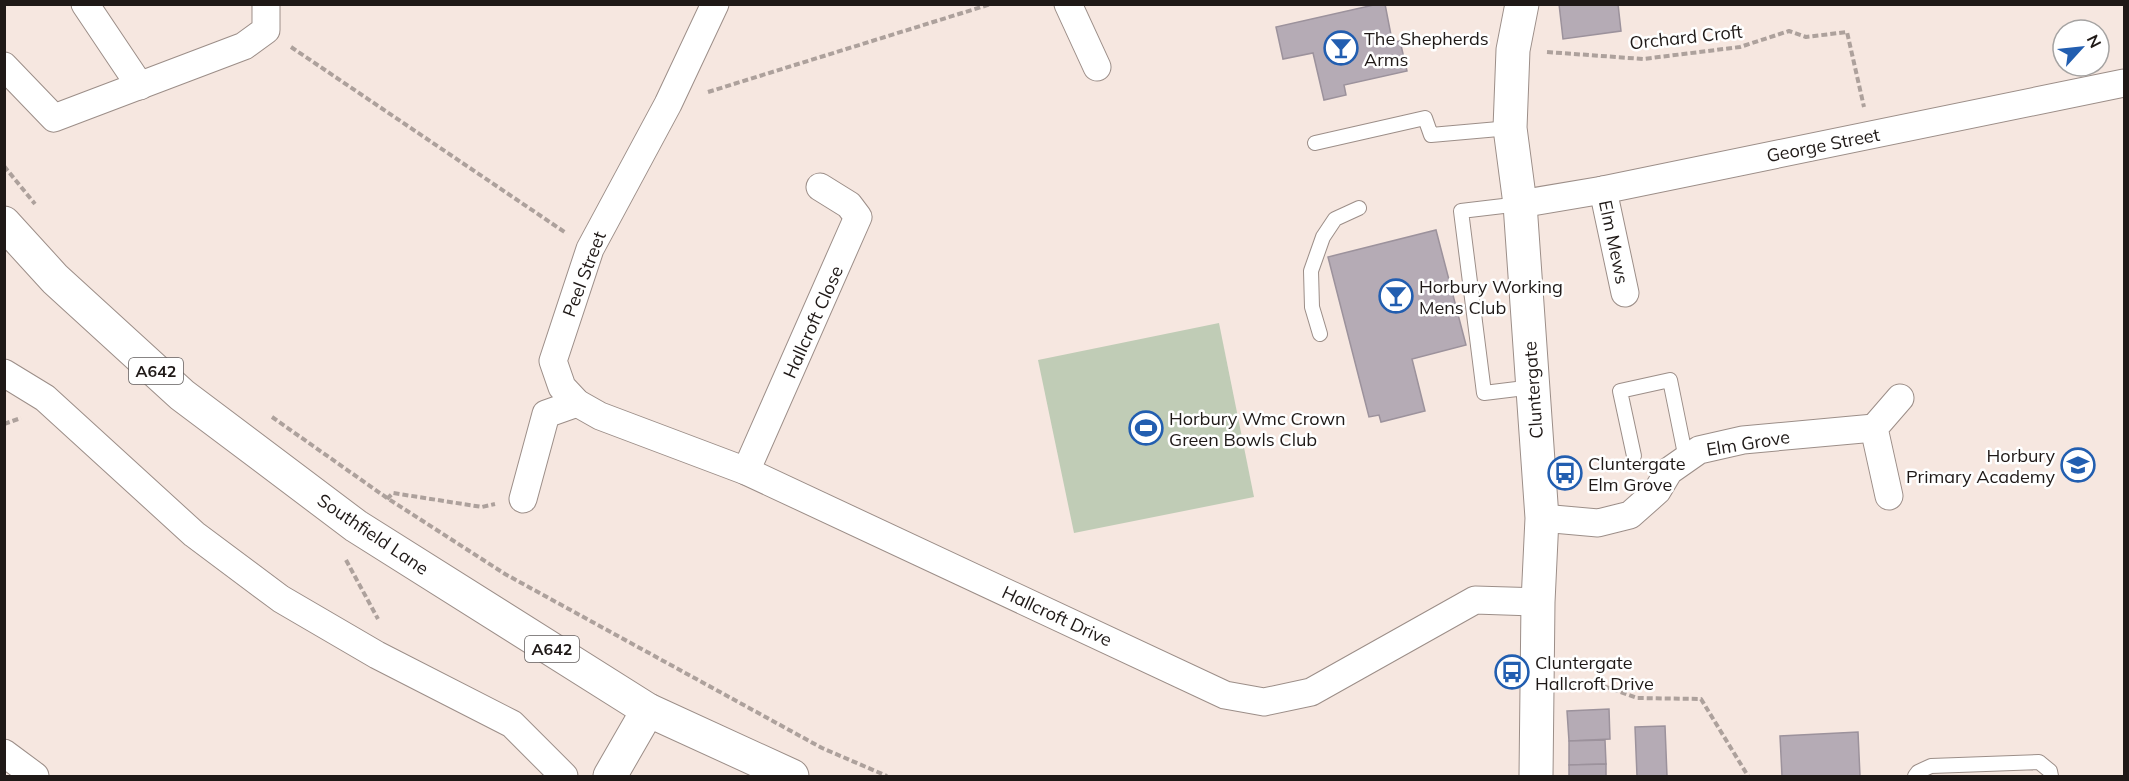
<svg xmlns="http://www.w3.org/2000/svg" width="2129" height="781" viewBox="0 0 2129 781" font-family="Mulish,sans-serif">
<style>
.green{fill:#c0ccb6}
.building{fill:#b5abb5;stroke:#9c929c;stroke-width:1.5}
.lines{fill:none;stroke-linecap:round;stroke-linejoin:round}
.service-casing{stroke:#9c8e88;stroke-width:16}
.minor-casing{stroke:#9c8e88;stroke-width:29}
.tertiary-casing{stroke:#9c8e88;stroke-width:35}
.trunk-casing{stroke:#9c8e88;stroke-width:35}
.path{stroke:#ada19c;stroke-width:4;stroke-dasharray:6 3;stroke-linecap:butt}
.service{stroke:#fff;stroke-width:14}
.minor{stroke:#fff;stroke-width:27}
.tertiary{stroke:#fff;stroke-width:33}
.trunk{stroke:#fff;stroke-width:33}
.labels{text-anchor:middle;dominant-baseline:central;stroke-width:5;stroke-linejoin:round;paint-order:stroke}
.shield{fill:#fff;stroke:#625e5d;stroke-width:1.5}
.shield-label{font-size:16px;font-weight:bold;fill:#1f1917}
.street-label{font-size:18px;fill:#1f1917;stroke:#fff}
.poi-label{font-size:18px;fill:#1f1917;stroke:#fff;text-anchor:start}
</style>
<rect width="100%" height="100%" fill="#f6e7e0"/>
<path class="green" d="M1219,323L1254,497L1074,533L1038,360Z"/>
<g class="building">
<path d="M1378,4H1385L1391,35L1383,37L1385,44L1400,41L1407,71L1344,85L1346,95L1324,100L1313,53L1283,59L1276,27Z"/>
<path d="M1559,4H1618L1621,31L1563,39Z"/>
<path d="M1436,230L1466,345L1412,359L1425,411L1381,422L1379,415L1369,417L1328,257Z"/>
<path d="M1609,709L1610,739L1569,741L1567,711Z"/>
<path d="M1665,726L1667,776H1637L1635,727Z"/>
<path d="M1858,732L1860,776H1782L1780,736Z"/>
<path d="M1605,740L1606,764L1569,765V741Z"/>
<path d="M1606,764V776H1569V765Z"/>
</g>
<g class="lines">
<defs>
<g id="service">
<path d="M1315,143L1425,118L1431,135L1510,128"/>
<path d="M1520,204L1461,211L1484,393L1533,387"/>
<path d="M1320,334L1312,307L1311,271L1323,237L1335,219L1359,208"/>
<path d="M1634,456L1620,391L1670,380L1686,459"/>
<path d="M1915,776L1918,772L1931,766L2039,762L2050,771L2051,776"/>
</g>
<g id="minor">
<path d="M85,4L140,86"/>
<path d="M715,4L668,104L590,249L553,361L562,387L577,403L600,416L746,471L1225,695L1264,702L1311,692L1475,600L1538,602"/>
<path d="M1068,4L1097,67"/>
<path d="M4,66L54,118L244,46L266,30V4"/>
<path d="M1603,190L1625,293"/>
<path d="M1520,204L1603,190L2124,83"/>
<path d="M4,373L45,398L194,534L281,599L377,655L512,724L564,776"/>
<path d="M746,471L858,217L849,205L820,187"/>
<path d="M1889,496L1874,428L1900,398"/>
<path d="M523,499L546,414L577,403"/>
<path d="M1542,518L1598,523L1630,515L1657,491L1669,471L1699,450L1743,440L1874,428"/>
<path d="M4,753L35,776"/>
</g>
<g id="tertiary">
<path d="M1522,4L1513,50L1510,128L1520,204L1542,518L1538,602L1536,776"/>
<path d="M610,776L648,710"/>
</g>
<path id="trunk" d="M4,223L55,279L182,395L356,526L648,710L792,776"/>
</defs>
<use href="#service" class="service-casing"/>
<use href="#minor" class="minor-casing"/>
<use href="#tertiary" class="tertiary-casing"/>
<use href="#trunk" class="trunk-casing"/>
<g class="path">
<path d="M291,47L566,233"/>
<path d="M1547,52L1643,59L1740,47L1789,31L1806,37L1847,32L1864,107"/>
<path d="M708,92L991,4"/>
<path d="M4,166L35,204"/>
<path d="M272,417L387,498L505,574L822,748L887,776"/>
<path d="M4,424L21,418"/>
<path d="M387,499L393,493L482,507L495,504"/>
<path d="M346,560L378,619"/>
<path d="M1568,686L1601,685L1637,698L1701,699L1748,776"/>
</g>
<use href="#service" class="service"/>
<use href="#minor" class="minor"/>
<use href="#tertiary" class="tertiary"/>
<use href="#trunk" class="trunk"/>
</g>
<defs>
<symbol id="bar-ring" viewBox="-11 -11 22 22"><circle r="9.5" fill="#fff" stroke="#225eb0" stroke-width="1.5"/><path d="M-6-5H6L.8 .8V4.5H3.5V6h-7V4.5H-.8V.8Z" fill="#225eb0"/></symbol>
<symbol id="stadium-ring" viewBox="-11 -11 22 22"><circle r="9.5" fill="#fff" stroke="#225eb0" stroke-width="1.5"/><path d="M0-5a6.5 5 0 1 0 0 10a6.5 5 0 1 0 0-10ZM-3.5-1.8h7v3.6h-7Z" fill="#225eb0"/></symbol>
<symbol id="school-ring" viewBox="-11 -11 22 22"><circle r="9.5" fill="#fff" stroke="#225eb0" stroke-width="1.5"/><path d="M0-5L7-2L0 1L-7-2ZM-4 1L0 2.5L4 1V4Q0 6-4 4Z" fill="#225eb0"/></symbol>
<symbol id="bus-ring" viewBox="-11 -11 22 22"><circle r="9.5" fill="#fff" stroke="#225eb0" stroke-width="1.5"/><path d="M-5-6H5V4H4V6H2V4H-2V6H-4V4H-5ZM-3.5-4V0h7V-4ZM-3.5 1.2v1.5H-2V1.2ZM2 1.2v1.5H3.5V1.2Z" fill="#225eb0"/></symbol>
</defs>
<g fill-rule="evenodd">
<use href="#bar-ring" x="1322" y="29" width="38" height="38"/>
<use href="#bar-ring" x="1377" y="277" width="38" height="38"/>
<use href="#stadium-ring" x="1127" y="409" width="38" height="38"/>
<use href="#school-ring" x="2059" y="446" width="38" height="38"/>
<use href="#bus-ring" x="1546" y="454" width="38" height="38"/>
<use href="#bus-ring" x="1493" y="653" width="38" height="38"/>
</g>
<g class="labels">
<g class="shield">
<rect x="129" y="358" width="54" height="26" rx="4.5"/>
<rect x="525" y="636" width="54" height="26" rx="4.5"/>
</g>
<g class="shield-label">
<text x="156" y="371">A642</text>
<text x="552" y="649">A642</text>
</g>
<g class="street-label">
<text transform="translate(1686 37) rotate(-6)">Orchard Croft</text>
<text transform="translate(1823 145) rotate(-11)">George Street</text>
<text transform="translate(1614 242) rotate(78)">Elm Mews</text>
<text transform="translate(584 274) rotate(-69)">Peel Street</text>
<text transform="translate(813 322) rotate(-66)">Hallcroft Close</text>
<text transform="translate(1533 390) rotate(-94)">Cluntergate</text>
<text transform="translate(1748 443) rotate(-9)">Elm Grove</text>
<text transform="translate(373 534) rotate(34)">Southfield Lane</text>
<text transform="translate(1057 616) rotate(25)">Hallcroft Drive</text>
</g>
<g class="poi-label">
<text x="1364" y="38">The Shepherds<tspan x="1364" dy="21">Arms</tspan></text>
<text x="1419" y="286">Horbury Working<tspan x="1419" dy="21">Mens Club</tspan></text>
<text x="1169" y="418">Horbury Wmc Crown<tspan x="1169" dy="21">Green Bowls Club</tspan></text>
<text x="2055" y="455" text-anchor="end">Horbury<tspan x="2055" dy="21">Primary Academy</tspan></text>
<text x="1588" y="463">Cluntergate<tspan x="1588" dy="21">Elm Grove</tspan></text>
<text x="1535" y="662">Cluntergate<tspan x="1535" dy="21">Hallcroft Drive</tspan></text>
</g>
</g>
<rect width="2129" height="781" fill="none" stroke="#1f1917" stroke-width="12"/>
<g transform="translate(2081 48) rotate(63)"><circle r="28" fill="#ffffff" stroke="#a5a3a2" stroke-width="1.5"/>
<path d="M0-4.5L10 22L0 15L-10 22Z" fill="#225eb0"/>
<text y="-9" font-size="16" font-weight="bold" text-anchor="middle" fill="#1f1917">N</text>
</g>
</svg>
